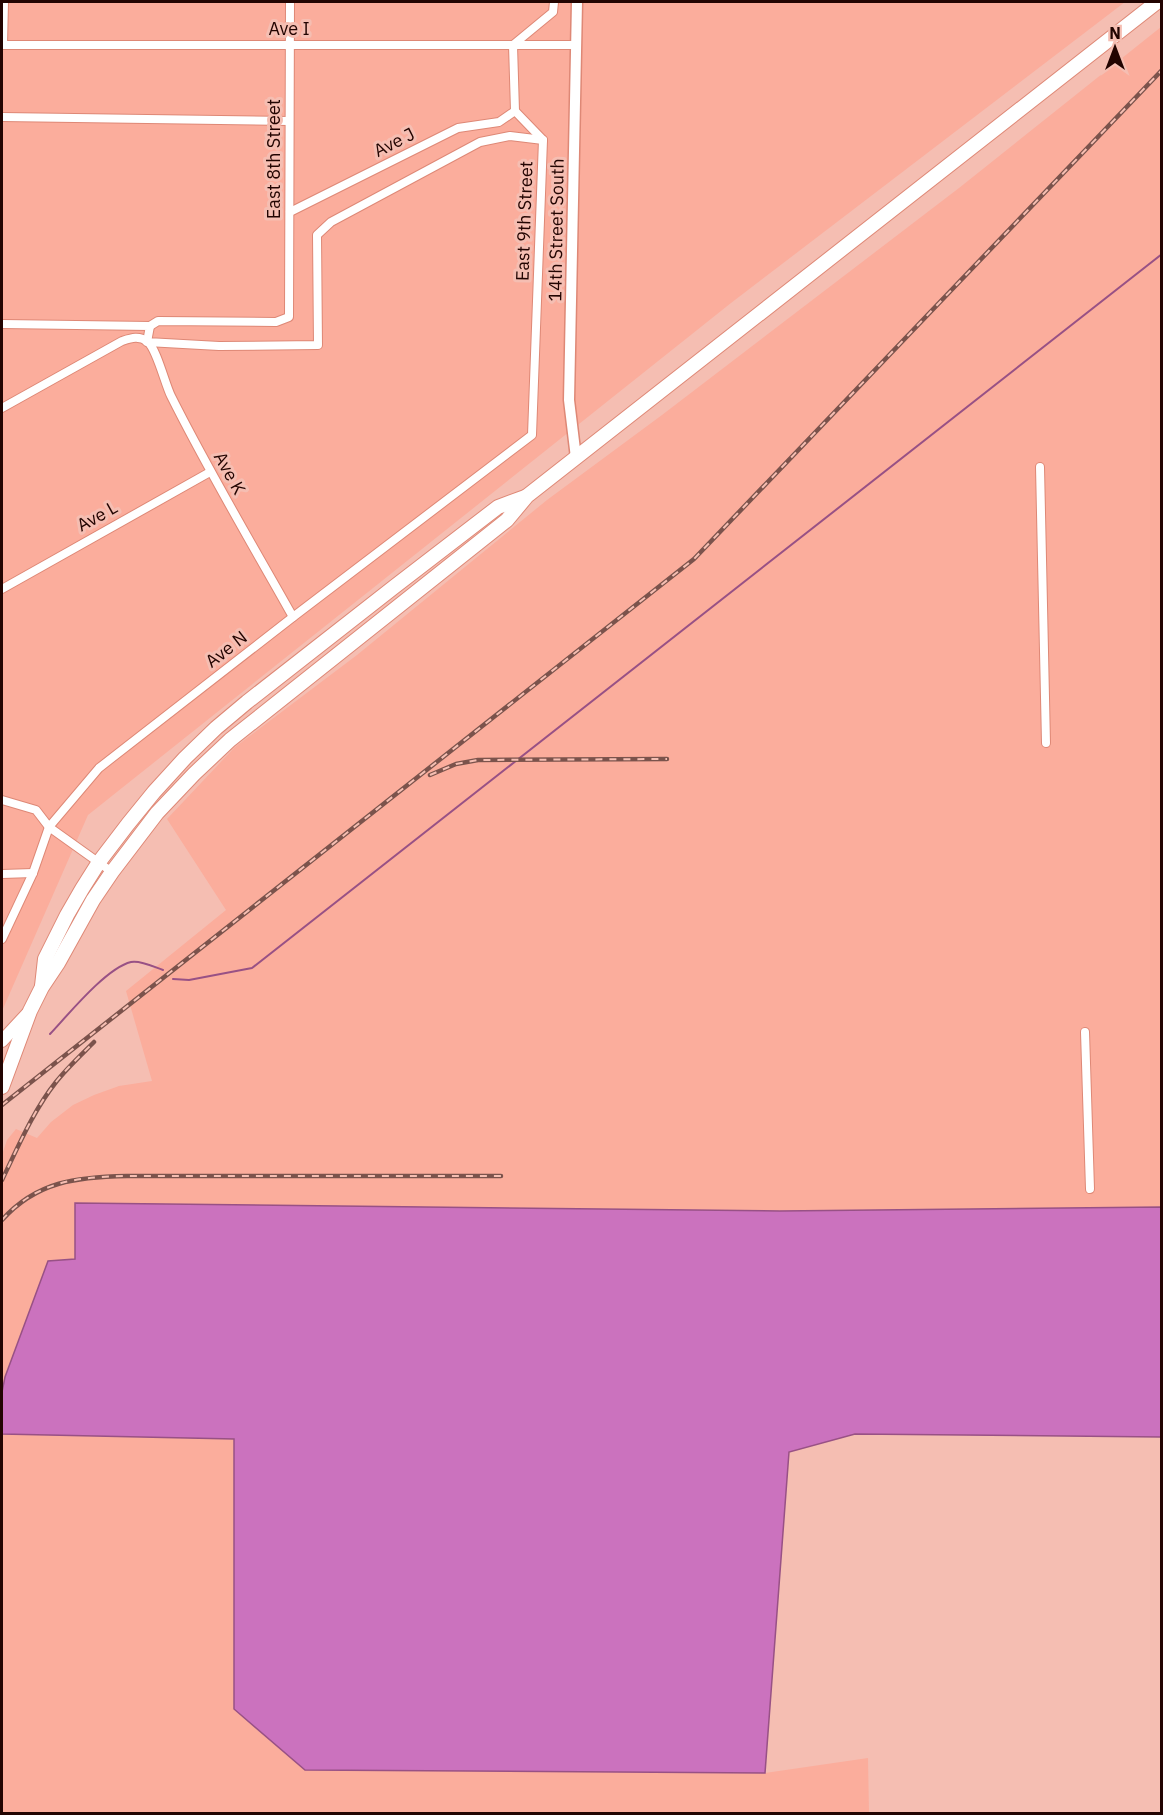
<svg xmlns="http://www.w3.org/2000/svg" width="1163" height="1815" viewBox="0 0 1163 1815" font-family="'IBM Plex Sans',sans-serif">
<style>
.built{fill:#fbad9c}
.water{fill:#cb72be;stroke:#985185;stroke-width:1.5}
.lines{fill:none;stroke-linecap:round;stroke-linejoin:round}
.stream{stroke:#985185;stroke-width:2}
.minor-casing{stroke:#de8876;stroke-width:10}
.tertiary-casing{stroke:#de8876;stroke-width:13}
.secondary-casing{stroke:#de8876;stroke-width:14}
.primary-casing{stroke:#de8876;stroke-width:16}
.minor{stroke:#fff;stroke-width:8}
.tertiary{stroke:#fff;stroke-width:10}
.secondary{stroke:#fff;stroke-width:12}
.primary{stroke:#fff;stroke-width:14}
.rail-casing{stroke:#7b534c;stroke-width:4.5}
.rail{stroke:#f5beb2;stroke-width:2;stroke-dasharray:7;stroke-linecap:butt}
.labels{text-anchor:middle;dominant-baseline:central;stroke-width:6;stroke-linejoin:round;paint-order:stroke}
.street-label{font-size:18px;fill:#220401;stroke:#f5beb2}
</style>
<rect width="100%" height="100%" fill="#f5beb2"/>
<g class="built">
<path d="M2,2H1125L731,303L88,815L2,1011Z"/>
<path d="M1161,27V1207L780,1211L75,1204V1259L2,1392V1155L7,1140L16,1129L37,1138L51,1122L73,1105L94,1095L119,1086L152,1081L126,991L226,910L167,819L235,747L357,655L547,500L662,415L959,188Z"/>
<path d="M2,1434L234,1439V1709L305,1770L765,1773L868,1758L869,1813L2,1814Z"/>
</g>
<path class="water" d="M75,1203L780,1211L1161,1207V1437L855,1434L789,1452L765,1773L305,1770L234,1709V1439L2,1434V1392L5,1377L48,1261L75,1259Z"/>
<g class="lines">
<g class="stream">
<path d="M173,979L189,980L252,968L1162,254"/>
<path d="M50,1034C68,1015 106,968 131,962C141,960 154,967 163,970"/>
</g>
<defs>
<g id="minor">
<path d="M2,45H576"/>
<path d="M3,45L4,2"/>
<path d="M2,117L289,121"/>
<path d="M290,212L458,128L499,122L515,111"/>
<path d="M2,324L150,326L147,342L219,346L318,345L317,235L331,222L480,142L510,136L543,140"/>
<path d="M150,326L158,321L276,322L289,317L290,2"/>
<path d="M2,408L122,341C131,338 139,335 148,342C157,350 165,384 171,396C209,472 252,544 293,617"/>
<path d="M1040,467L1046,743"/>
<path d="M2,589L210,472"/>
<path d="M2,800L36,810L49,827L112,872"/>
<path d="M2,874L33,873"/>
<path d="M2,939L33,873L49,827L99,768L293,617L532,435L543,140L515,111L513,45L553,12L554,2"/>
<path d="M1085,1032L1090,1189"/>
</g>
<path id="tertiary" d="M576,458L569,400L577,2"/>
<path id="secondary" d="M2,1041L27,1014"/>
<g id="primary">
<path d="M42,986L45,959L67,915L82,889L99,862L128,824L154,792L185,758L216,728L247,702L394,587L498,507L525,497"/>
<path d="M2,1087L30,1011L42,987L58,963L93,900L112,872L157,813L194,774L230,740L507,520L527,496L1157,2"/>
</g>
</defs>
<use href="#minor" class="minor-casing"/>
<use href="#tertiary" class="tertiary-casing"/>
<use href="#secondary" class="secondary-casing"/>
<use href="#primary" class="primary-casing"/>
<use href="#minor" class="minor"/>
<use href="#tertiary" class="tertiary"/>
<use href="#secondary" class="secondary"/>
<use href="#primary" class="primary"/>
<defs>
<g id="rail">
<path d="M430,775L456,764L478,760L667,759"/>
<path d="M2,1105L694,559L1162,70"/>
<path d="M2,1180C18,1147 33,1111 56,1082C67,1068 81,1055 94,1042"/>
<path d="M2,1220C37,1181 77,1177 127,1176H501"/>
</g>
</defs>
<use href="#rail" class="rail-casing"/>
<use href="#rail" class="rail"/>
</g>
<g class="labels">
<g class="street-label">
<text x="289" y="28">Ave I</text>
<text transform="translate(394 142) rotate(-27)">Ave J</text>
<text transform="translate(273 159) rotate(-90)">East 8th Street</text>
<text transform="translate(524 221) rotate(-88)">East 9th Street</text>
<text transform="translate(556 230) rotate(-89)">14th Street South</text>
<text transform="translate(230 473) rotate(61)">Ave K</text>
<text transform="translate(97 516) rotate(-29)">Ave L</text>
<text transform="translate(226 649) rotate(-38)">Ave N</text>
</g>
</g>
<rect width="1163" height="1815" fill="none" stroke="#220401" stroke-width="6"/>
<g transform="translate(1115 48)" stroke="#f5beb2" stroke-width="4.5" paint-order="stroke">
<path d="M0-4.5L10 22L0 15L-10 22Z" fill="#220401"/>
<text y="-9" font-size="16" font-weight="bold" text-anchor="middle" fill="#220401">N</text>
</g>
</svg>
